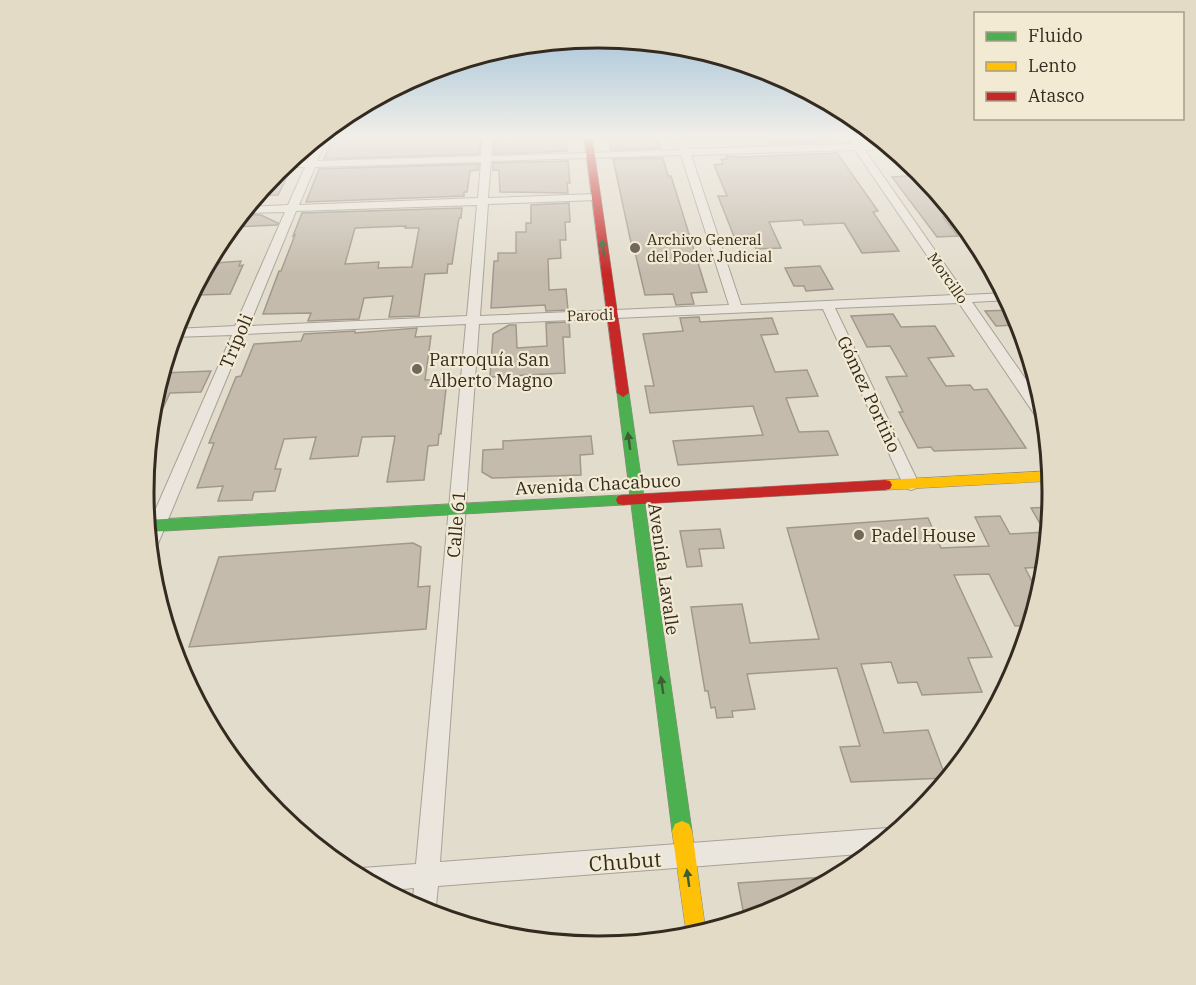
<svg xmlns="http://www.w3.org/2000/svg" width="1196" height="985" viewBox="0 0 1196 985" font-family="'IBM Plex Serif',serif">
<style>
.building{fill:#c5bbad;stroke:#a1988c;stroke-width:1.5;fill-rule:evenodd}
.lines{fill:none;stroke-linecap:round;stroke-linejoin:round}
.street-casing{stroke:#a7a196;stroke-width:2}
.fast-casing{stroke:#8c877c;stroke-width:1}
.slow-casing{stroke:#8c877c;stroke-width:1}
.jam-casing{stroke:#8c877c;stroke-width:1}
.street{fill:#eae6dd;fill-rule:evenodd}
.fast{fill:#4caf50;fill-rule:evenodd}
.slow{fill:#ffc107;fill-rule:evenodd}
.jam{fill:#c62828;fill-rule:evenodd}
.oneway{fill:#3e5f33}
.poi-dot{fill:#71685c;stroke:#f2ead3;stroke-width:2}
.labels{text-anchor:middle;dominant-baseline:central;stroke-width:4.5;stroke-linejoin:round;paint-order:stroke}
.far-poi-label{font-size:15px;fill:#342a1f;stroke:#f2ead3;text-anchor:start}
.far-street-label{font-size:15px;fill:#342a1f;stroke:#f2ead3}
.street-label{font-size:18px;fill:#342a1f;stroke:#f2ead3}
.poi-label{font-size:18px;fill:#342a1f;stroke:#f2ead3;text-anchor:start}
.near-street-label{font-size:21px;fill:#342a1f;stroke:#f2ead3}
.rim{fill:none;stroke:#342a1f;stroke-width:3}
</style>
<rect width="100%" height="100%" fill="#e2dccc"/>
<g class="building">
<path d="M333,136H391L390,139L441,136L481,138L479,154L324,159Z"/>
<path d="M502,136H565L567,151L494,154L495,137Z"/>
<path d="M766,136H825L830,142L771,144Z"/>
<path d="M657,137L660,148L611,150L609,140Z"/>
<path d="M837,153L878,211L873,212L899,251L862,253L844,223L804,225L802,220L769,222L781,248L756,249L751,238L735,239L718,196H727L714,165L723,164L721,159H727L726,156L743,157Z"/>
<path d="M663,158L668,176H671L707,292L691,293L694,304L676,305L673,294L645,295L635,252H633L613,159Z"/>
<path d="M568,161L570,183H567L568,193L500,192L499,170H493V163Z"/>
<path d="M479,164L478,170L470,171L467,192H464V196L306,202L319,169Z"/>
<path d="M279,169H291L278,195L256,196Z"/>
<path d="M920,175L947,208H945L952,216L943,217L958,236L937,237L892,177Z"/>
<path d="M569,203L570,222H565L566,240H560L561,258L548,259L549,290L566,289L568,310L546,311L545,305L491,308L494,261H498V253H516V232H526V223H531V205Z"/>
<path d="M462,208L461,218H459L452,264H448L447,273L425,274L419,316L389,317L393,296L364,298L359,319L308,321L311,313L263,314L279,271H281L295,235L293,236L302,213ZM406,226L405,228H419L412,267L378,268L379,262L345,264L355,228Z"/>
<path d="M240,214L261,215L278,223L277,225L230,227Z"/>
<path d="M241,261L239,266L243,265L230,294L198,295L215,263Z"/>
<path d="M820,266L833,289L806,291L804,286H794L785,268Z"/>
<path d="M1014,310L1020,325L996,326L985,311Z"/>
<path d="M893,314L901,327L935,326L954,356L928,358L946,386L970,385L974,390L987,389L1026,448L934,451L931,447L918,448L899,412H903L886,377L907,376L890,346L867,347L851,316Z"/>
<path d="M699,317L700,322L772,318L778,334L761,335L775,372L807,370L818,396L786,398L799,432L828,431L838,455L678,465L673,441L763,435L753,406L650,413L645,386H654L643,334L683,331L680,318Z"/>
<path d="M569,322L570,337H563L565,373L490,377L493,334L509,325H516L517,348L547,346L546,323Z"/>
<path d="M417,328L415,337L431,336L425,380L447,379L441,434H439L438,445L428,446L424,480L387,482L395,436L362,437L358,456L310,459L316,437L284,439L275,469H281L275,491L254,492L252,500L218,501L223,486L197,488L214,443H209L236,377L241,376L254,344L301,341L304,334L355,331V333Z"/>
<path d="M211,371L201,392L170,393L154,427L150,426L152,403L161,373Z"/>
<path d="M591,436L593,454L580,455L581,475L492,478L482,472L483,450L503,449V441Z"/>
<path d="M1052,507L1046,567L1025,568L1040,596L1031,625L1015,626L989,574L954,575L992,657L968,658L982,692L922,695L917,682L898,683L891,662L861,664L884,733L928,730L946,778L851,782L840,747L860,746L837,668L747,674L755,709L732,711L733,717L717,718L715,707L711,708L708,691H705L691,607L742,604L750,643L819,639L787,528L928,518L941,548L989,546L975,517L1000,516L1010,534L1045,532L1031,508Z"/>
<path d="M720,529L724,548L699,549L702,566L687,567L680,531Z"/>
<path d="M413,543L421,547L418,587L430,586L426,629L189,647L219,557Z"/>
<path d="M841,876L772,913L745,921L738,883Z"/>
</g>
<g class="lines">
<defs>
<path id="street" d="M319,136H328L317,161L481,156L483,136H493L491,156L680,150L675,136H685L689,149L852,144L849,141L854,138L861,144L886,143L892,148L865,150L966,295L1005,293L1009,300L972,302L1045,407L1046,425L1041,424L959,303L835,308L919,484L917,488L911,490L905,488L903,484L823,309L479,324L440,862L888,828L896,832L873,853L438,886L435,916L412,907L414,888L382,891L352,874L353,871L362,868L416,864L466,324L245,334L157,546L154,551L149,553L147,529L232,335L173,337L175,329L235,326L285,212L242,213L247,207L288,205L305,167H280L287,162L307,161ZM855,150L954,295L741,305L691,155ZM681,155L729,305L480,316L488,204L596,200L601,197L596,194L488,198L491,161ZM481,162L478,198L299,205L315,167ZM477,205L467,316L249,326L296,211Z"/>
<g id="fast">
<path d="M623,389L629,393L692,831L689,838L682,841L675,838L672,831L617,393Z"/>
<path d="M623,495L628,496L630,500L628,504L623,505L147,532L146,520Z"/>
</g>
<g id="slow">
<path d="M1051,471V481L885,490L880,489L878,485L880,481L885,480Z"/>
<path d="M682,821L689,824L692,831L706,933L687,939L672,831L675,824Z"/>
</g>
<g id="jam">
<path d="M584,136H592L629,393L623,397L617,393Z"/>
<path d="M885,480L890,481L892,485L890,489L885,490L623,505L618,504L616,500L618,496L623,495Z"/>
</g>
</defs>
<use href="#street" class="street-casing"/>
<use href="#fast" class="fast-casing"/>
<use href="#slow" class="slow-casing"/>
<use href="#jam" class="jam-casing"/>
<use href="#street" class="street"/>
<use href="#fast" class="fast"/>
<use href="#slow" class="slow"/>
<use href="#jam" class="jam"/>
</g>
<defs><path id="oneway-solid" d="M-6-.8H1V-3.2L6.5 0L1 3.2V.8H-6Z" transform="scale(1.5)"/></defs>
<g class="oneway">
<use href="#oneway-solid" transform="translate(603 248) rotate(-98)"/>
<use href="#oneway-solid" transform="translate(629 441) rotate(-98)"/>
<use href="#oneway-solid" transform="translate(662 685) rotate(-98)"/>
<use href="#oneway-solid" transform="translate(688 878) rotate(-98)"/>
</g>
<linearGradient id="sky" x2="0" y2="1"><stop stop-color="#94bbd7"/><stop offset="0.5" stop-color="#f2efe8"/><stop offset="1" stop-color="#f2efe8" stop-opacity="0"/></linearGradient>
<rect width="1196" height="274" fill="url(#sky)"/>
<g class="poi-dot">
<circle cx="635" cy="248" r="6"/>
<circle cx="417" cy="369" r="6"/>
<circle cx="859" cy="535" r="6"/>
</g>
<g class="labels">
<g class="far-poi-label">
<text x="647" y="239">Archivo General<tspan x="647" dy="17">del Poder Judicial</tspan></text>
</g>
<g class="far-street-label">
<text transform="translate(948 278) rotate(55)">Morcillo</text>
<text transform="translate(590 315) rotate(-2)">Parodi</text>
</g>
<g class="street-label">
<text transform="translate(236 341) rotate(-67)">Trípoli</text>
<text transform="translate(869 394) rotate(65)">Gómez Portiño</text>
<text transform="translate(598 484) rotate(-3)">Avenida Chacabuco</text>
<text transform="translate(456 524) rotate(-85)">Calle 61</text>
<text transform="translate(664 569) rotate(82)">Avenida Lavalle</text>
</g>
<g class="poi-label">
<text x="429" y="359">Parroquía San<tspan x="429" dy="21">Alberto Magno</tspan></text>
<text x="871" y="535">Padel House</text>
</g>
<g class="near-street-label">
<text transform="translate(625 861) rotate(-4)">Chubut</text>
</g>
</g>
<path d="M0 0H1196V985H0ZM154 492a444 444 0 1 1 888 0a444 444 0 1 1-888 0Z" fill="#e3dbc5" fill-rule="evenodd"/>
<path class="rim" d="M154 492a444 444 0 1 1 888 0a444 444 0 1 1-888 0Z"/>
<rect x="974" y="12" width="210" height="108" fill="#f2ead3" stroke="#a69d8b" stroke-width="1.5"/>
<rect x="986" y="32" width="30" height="9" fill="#4caf50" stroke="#a69d8b" stroke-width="1.5"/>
<text x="1028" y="42" font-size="18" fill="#342a1f">Fluido</text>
<rect x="986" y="62" width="30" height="9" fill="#ffc107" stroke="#a69d8b" stroke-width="1.5"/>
<text x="1028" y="72" font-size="18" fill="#342a1f">Lento</text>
<rect x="986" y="92" width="30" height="9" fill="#c62828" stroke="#a69d8b" stroke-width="1.5"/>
<text x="1028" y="102" font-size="18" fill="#342a1f">Atasco</text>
</svg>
